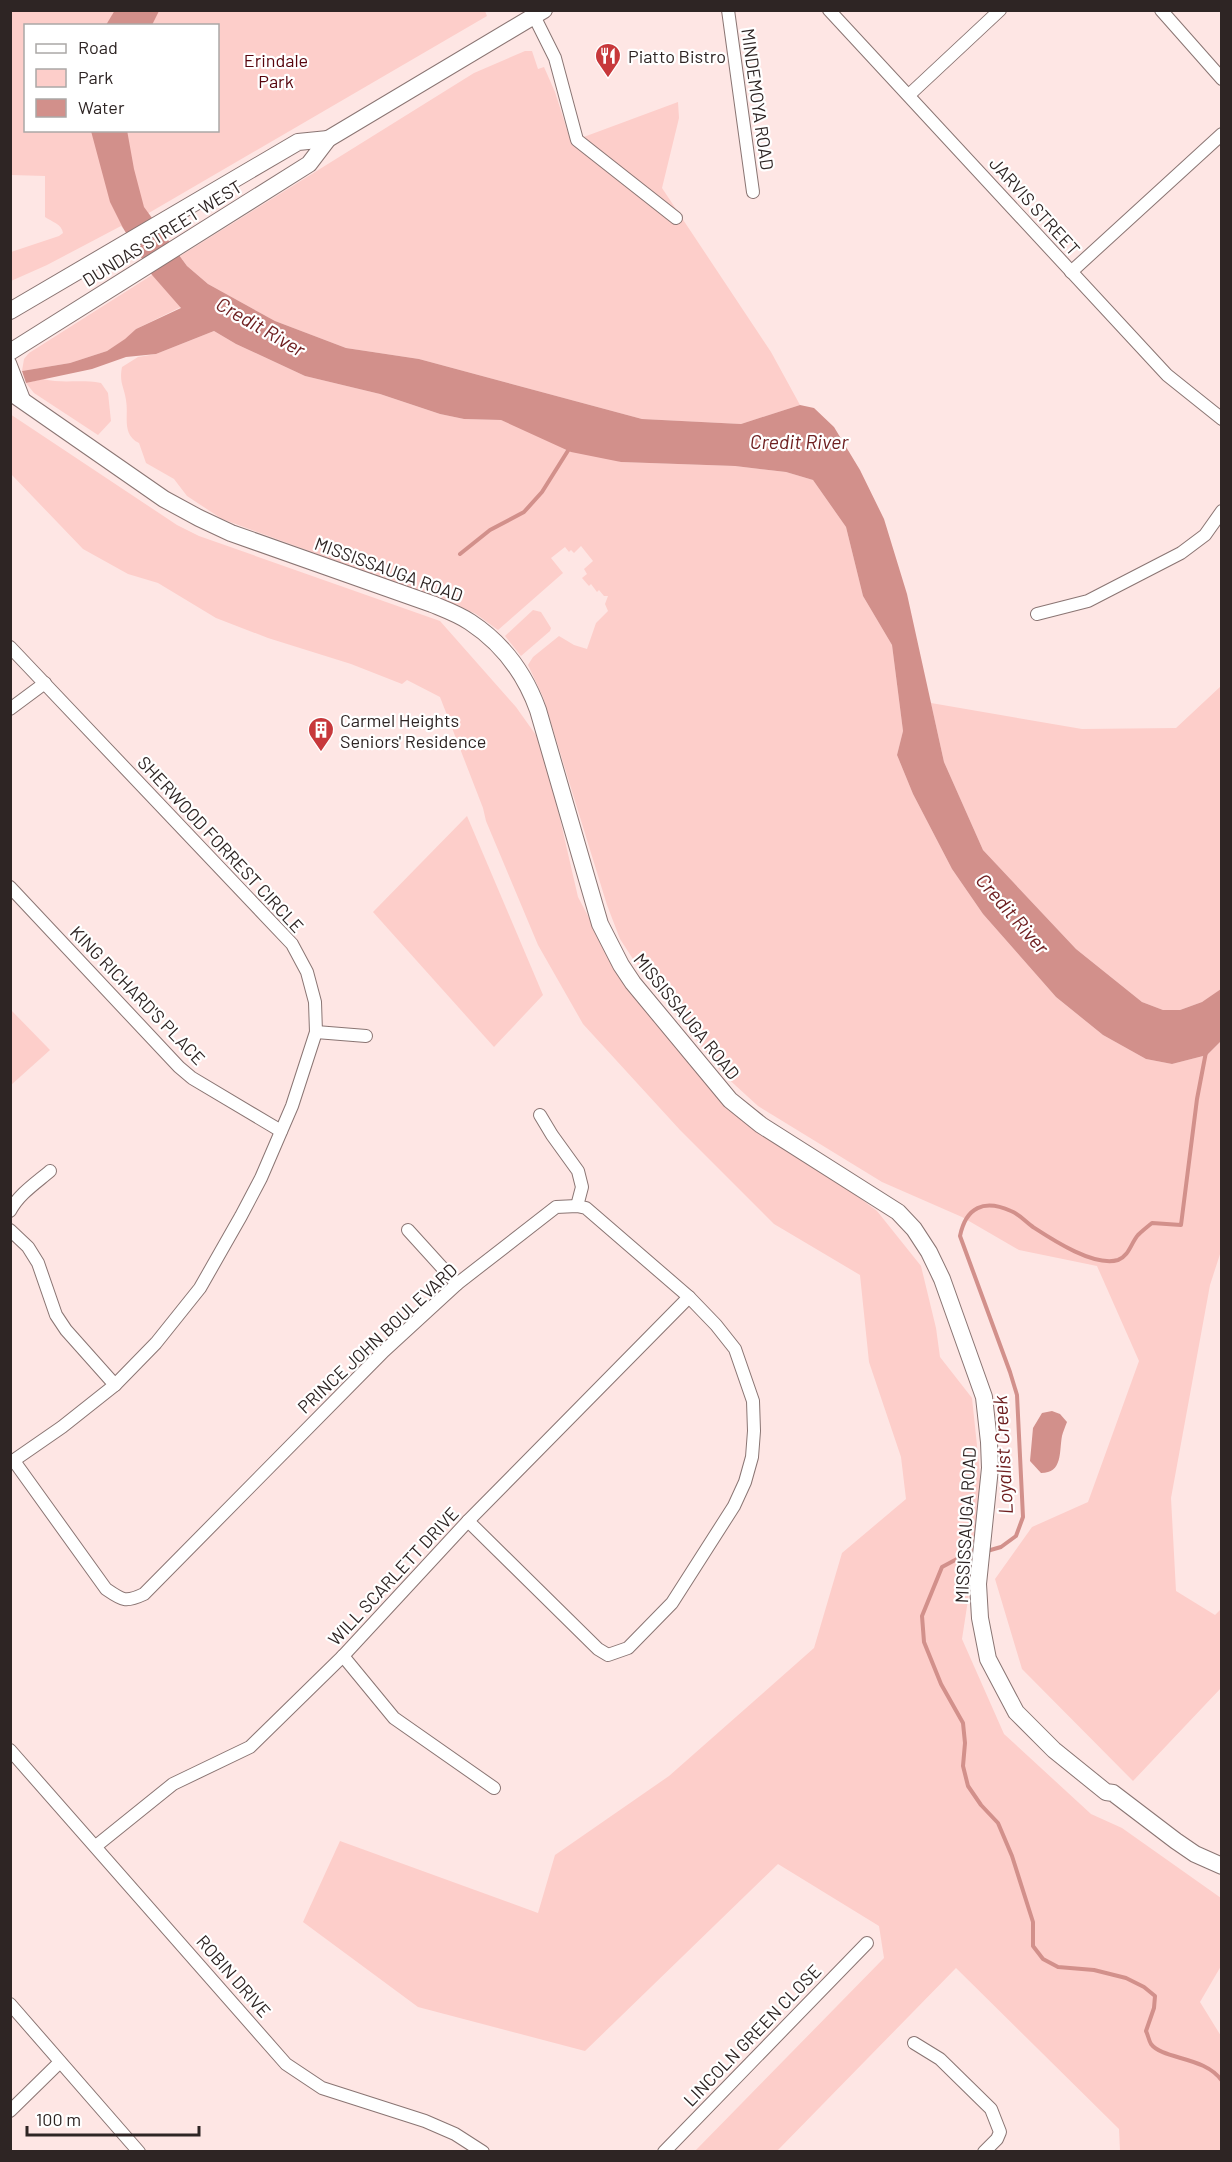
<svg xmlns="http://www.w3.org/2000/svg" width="1232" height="2162" viewBox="0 0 1232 2162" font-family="Barlow,sans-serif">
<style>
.green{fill:#fdceca;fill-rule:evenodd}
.water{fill:#d2908b}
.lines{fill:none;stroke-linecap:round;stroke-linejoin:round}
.stream{stroke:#d2908b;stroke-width:4}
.minor-casing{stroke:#8a7573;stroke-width:14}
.major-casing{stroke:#8a7573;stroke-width:18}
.minor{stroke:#fff;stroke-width:12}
.major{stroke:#fff;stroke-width:16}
.labels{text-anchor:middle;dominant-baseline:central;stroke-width:4.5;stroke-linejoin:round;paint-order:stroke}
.poi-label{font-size:18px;fill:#2e2524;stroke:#fff;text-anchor:start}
.park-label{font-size:18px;fill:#58060e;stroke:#fff}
.street-label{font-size:18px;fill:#2e2524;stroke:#fff}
.water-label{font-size:20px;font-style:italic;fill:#6f2021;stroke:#fff}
</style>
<rect width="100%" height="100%" fill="#fee6e4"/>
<g class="green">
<path d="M11,11H485L487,16L123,228L121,226L47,265L11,281V252L59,236L63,233C62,224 52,222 45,217V176L11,175ZM26,26H218V130H26Z"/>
<path d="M525,51H532L538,69L544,67L555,92L570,139L581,138L678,102L679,118L662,188L771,352L800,405L741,424L642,419L419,359L346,348L275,321L208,284L187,266L180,256L474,73Z"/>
<path d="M152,275L181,307L136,329L126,339L107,351L70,363L22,371L24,359L29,353Z"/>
<path d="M214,331L236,344L305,376L380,394L440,414L464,419L501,420L621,462L735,466L786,472L813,480L846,527L863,596L892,645L903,731L897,755L913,794L952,869L983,914L1056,997L1103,1035L1146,1059L1172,1064L1207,1055L1221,1041V1251L1210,1285L1171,1498L1176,1591L1215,1615L1221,1609V1688L1133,1781L1022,1669L995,1579L1032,1527L1088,1502L1139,1361L1097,1266L1019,1250L962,1217L882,1182L758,1106L723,1074L633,959L620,939L607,905L543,697L528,665L533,657L559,636L574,645L587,649L596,623L608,611L605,604L608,596H604L599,590L597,592L591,584L589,586L582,578L587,574L584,569L593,561L581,546L574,553L571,550L569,552L565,547L551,558L563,573L498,630L476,614L457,605L222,519L187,496L174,479L146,463L139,443C121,434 129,416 126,400C124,386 119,383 122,367L138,357L156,354Z"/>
<path d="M43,379C63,384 80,379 101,383L108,393L111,421L98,435L34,393L26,383Z"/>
<path d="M10,414L177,525L199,536L440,621L516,707L543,745L578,897L623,982L660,1028L824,1171L877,1211L921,1266L936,1328L940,1357L972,1398L983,1503L962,1639L1004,1734L1091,1814L1122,1828L1221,1898V1966L1200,2002L1221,2036V2151H1120L1119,2129L956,1968L777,2151H695L884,1958L879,1926L778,1864L585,2051L418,2007L303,1922L340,1841L538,1913L555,1855L669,1776L814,1648L842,1553L906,1499L901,1457L869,1362L860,1275L774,1224L680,1130L583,1024L538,945L486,821L483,808L440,697L407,680L402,684L351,664L268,638L216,618L158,583L128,574L83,549L11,474Z"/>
<path d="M533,610L541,612L551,628L550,631L521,656L505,636Z"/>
<path d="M1221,686L1222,989L1202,1002L1180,1010H1163L1142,1002L1076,949L983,850L944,762L931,703L1082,729L1176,728Z"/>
<path d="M467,816L543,995L494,1047L373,912Z"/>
<path d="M10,1009L50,1050L11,1085H10Z"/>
</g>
<g class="water">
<path d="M115,10H159V11L152,25H106Z"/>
<path d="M127,130L134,169L144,207L187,266L208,284L275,321L346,348L419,359L642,419L741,424L800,405L814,408L834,427L860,470L884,519L907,594L944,762L983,850L1076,949L1142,1002L1163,1010H1180L1202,1002L1221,989V1041L1207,1055L1172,1064L1146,1059L1103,1035L1056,997L983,914L952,869L913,794L897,755L903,731L892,645L863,596L846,527L813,480L786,472L735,466L621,462L571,452L501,420L464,419L440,414L380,394L305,376L236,344L214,331L156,354L126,357L92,369L26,383L22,371L70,363L107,351L125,339L136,329L181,308L152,275L123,228L110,202L91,131Z"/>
<path d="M1052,1411L1060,1414L1067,1422C1065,1427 1063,1432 1062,1436C1059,1452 1063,1473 1041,1473L1030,1461L1033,1428L1042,1413Z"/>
</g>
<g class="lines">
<g class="stream">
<path d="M460,554L490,530L524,512L542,492L569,449"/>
<path d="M987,1551L1001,1547L1016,1536L1023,1517L1017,1395L1010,1372L960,1236C966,1207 984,1199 1011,1211C1019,1214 1026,1222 1033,1227C1053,1240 1094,1267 1118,1260C1129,1256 1131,1243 1138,1235C1142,1231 1147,1227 1152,1223L1181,1225L1197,1099L1206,1052"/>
<path d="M977,1554L957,1559L942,1567L922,1616L924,1642L941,1684L963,1723L965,1743L963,1766L968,1786L981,1805L998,1823L1012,1856L1033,1922V1946L1043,1959L1058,1967L1094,1970L1126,1978L1144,1987L1155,1996L1154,2008L1146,2031C1148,2035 1149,2041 1151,2044C1163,2060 1205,2056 1222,2081"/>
</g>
<defs>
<g id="minor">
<path d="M728,10L753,192"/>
<path d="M829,10L1167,375L1222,419"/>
<path d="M1161,10L1222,79"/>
<path d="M534,16L555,58L577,140L676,218"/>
<path d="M909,95L1000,10"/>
<path d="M1071,272L1222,134"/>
<path d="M10,363L25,402"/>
<path d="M1037,614L1088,601L1181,553L1205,535L1222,511"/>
<path d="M10,647L292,944L307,972L315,1002L316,1032L292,1106L261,1178L241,1216L200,1288L156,1343L115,1385L62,1427L10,1463"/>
<path d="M10,709L45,683"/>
<path d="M10,887L179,1067L192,1078L281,1131"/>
<path d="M316,1032L366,1036"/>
<path d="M540,1115L552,1135L578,1171L582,1187L577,1206"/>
<path d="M10,1211C19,1194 36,1183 50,1171"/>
<path d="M10,1230L28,1247L38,1263L56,1315L66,1330L115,1385"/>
<path d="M408,1230L457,1284"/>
<path d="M14,1461L106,1589C122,1600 125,1603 144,1594L384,1351L457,1284L556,1207L577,1206L586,1208L689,1297L716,1325L735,1349L753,1401L754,1431L752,1457L745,1482L734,1506L672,1603L628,1648L608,1655L598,1649L468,1521"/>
<path d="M343,1656L394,1718L494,1788"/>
<path d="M10,1750L286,2064L322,2088L425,2121L455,2134L483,2152"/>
<path d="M96,1846L173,1784L250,1747L343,1656L468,1521L689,1297"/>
<path d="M10,2004L139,2152"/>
<path d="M914,2043L940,2059L991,2109L1000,2132L997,2139L984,2152"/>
<path d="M10,2111L60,2062"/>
<path d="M664,2152L867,1943"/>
</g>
<g id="major">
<path d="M10,311L298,142L328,139"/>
<path d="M10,352L309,164L328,139L544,10"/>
<path d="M10,392L164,499L199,518L231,533L432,604C444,609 458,614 470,622C502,643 525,674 538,710L600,924L621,965L633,983L730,1100L761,1125L898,1212L914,1229L929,1252L942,1279L984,1397L989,1442L990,1468L978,1584L980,1618L988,1659L1016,1712L1054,1750L1106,1792L1113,1793L1176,1841L1195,1854L1222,1866"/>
</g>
</defs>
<use href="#minor" class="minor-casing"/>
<use href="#major" class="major-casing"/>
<use href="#minor" class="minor"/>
<use href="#major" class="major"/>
</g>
<defs>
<symbol id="restaurant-pin" viewBox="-11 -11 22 30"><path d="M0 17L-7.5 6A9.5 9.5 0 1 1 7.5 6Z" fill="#c7383b" stroke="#fff"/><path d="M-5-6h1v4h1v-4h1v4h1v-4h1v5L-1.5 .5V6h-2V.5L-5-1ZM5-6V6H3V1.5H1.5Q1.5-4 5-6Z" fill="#fff"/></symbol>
<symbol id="building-pin" viewBox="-11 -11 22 30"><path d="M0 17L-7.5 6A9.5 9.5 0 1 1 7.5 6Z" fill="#c7383b" stroke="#fff"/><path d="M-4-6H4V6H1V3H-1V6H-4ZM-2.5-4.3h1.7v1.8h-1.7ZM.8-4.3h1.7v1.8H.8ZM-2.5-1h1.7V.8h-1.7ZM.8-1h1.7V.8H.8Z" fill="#fff"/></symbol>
</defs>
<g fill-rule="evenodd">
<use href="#restaurant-pin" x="593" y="41" width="30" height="40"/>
<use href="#building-pin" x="306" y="715" width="30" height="40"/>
</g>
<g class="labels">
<g class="poi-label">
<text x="628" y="56">Piatto Bistro</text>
<text x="340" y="720">Carmel Heights<tspan x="340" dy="21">Seniors' Residence</tspan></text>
</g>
<g class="park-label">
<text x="276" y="60">Erindale<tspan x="276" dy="21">Park</tspan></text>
</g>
<g class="street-label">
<text transform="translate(758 99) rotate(82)">MINDEMOYA ROAD</text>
<text transform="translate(1035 206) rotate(48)">JARVIS STREET</text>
<text transform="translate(162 233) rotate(-32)">DUNDAS STREET WEST</text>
<text transform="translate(389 569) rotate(20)">MISSISSAUGA ROAD</text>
<text transform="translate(221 844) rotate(47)">SHERWOOD FORREST CIRCLE</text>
<text transform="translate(138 995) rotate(46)">KING RICHARD'S PLACE</text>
<text transform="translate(687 1016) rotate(51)">MISSISSAUGA ROAD</text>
<text transform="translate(377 1338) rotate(-43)">PRINCE JOHN BOULEVARD</text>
<text transform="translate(965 1525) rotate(-87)">MISSISSAUGA ROAD</text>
<text transform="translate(393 1576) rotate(-47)">WILL SCARLETT DRIVE</text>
<text transform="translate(234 1976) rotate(49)">ROBIN DRIVE</text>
<text transform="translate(752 2035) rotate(-46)">LINCOLN GREEN CLOSE</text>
</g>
<g class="water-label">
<text transform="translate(261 326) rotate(30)">Credit River</text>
<text x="799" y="441">Credit River</text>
<text transform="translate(1013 913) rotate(49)">Credit River</text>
<text transform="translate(1002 1455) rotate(-93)">Loyalist Creek</text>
</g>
</g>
<rect width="1232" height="2162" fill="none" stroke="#2e2524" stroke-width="24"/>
<rect x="24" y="24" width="195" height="108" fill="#ffffff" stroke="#aba8a7" stroke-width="1.5"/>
<rect x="36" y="44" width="30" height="9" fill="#ffffff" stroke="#aba8a7" stroke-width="1.5"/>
<text x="78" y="54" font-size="18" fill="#2e2524">Road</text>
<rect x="36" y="69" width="30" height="18" fill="#fdceca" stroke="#aba8a7" stroke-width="1.5"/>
<text x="78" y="84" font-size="18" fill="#2e2524">Park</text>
<rect x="36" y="99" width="30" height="18" fill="#d2908b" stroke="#aba8a7" stroke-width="1.5"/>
<text x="78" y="114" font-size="18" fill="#2e2524">Water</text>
<path d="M27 2126v9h172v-9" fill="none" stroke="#2e2524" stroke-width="3"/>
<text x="36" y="2126" font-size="18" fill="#2e2524" stroke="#ffffff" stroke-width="4.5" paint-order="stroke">100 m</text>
</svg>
